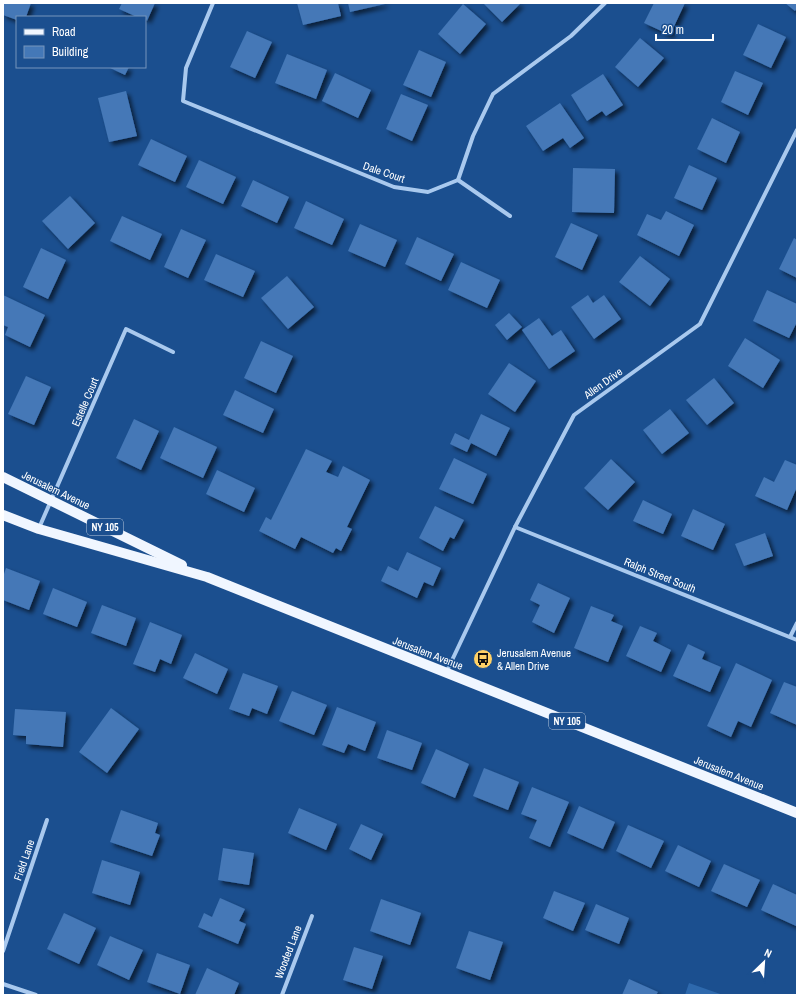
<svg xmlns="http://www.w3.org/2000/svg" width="800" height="998" viewBox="0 0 800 998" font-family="'Archivo Narrow',sans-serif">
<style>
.green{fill:#2e69ad}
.building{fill:#4478b7;filter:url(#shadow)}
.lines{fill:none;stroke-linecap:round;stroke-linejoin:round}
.minor{stroke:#a9c9ee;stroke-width:4}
.primary{stroke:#f0f6ff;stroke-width:10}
.labels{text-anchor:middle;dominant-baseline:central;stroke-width:3;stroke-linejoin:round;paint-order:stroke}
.shield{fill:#1b4f8f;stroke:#bbcadd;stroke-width:1}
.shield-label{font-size:10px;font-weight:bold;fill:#fff}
.street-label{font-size:11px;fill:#fff;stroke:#1b4f8f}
.poi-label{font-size:11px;fill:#fff;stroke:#1b4f8f;text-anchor:start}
</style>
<defs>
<filter id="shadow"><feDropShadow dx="3.5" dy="3.5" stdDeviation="2" flood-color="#0009"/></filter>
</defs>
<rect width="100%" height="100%" fill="#1b4f8f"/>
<path class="green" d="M689,983L723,995H685Z"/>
<g class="building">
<path d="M3,3H31L26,17H17V20L3,15Z"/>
<path d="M122,3H155L147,21L145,17H137L119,9Z"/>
<path d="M297,3H338L341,16L303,25Z"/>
<path d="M348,3H385V4L350,12Z"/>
<path d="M483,3H521L502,22Z"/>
<path d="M654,3H685L670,35L644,23Z"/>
<path d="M785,3H797V8L795,11Z"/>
<path d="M463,4L486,24L460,54L438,34Z"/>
<path d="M758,24L786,37L771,68L743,55Z"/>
<path d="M247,31L272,42L255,78L230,67Z"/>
<path d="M640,38L664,58L638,87L615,67Z"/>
<path d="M419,50L446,62L431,97L403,85Z"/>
<path d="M287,54L327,70L316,99L275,83Z"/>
<path d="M108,67H129L125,75Z"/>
<path d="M735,71L763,83L748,115L721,102Z"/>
<path d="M335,73L371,90L358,118L322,101Z"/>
<path d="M603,74L623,105L606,116L602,111L587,121L571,95Z"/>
<path d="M126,91L137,136L109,142L98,98Z"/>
<path d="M401,94L428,105L412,141L386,129Z"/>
<path d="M560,103L584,138L570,148L563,138L543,151L526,126Z"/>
<path d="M712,118L740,132L726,163L697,149Z"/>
<path d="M151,139L187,156L175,182L138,165Z"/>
<path d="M199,160L236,177L223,204L186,187Z"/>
<path d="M689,165L717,178L702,210L674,198Z"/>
<path d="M573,168L615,169L614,213L572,212Z"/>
<path d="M253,180L289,197L277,223L241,206Z"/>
<path d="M70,196L95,223L68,249L42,221Z"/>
<path d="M306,201L344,219L332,245L294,228Z"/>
<path d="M666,211L694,225L679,256L637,235L647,214L661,220Z"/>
<path d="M122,216L162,234L150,260L110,241Z"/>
<path d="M571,223L598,235L582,270L555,257Z"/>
<path d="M360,224L397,240L385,267L348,251Z"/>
<path d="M181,229L206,240L188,278L164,267Z"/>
<path d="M417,237L454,254L441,281L405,264Z"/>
<path d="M794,238L797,240V278L779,269Z"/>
<path d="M41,248L66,260L48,299L23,287Z"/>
<path d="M216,254L255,271L243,297L204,280Z"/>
<path d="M640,256L670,279L650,306L619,282Z"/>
<path d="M461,262L500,280L487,308L448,290Z"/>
<path d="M287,276L314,307L288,329L261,298Z"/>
<path d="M767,290L797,304V322L789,338L753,321Z"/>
<path d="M3,295L45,315L30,347L5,335L8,327L3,325Z"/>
<path d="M588,295L593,303L604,295L621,319L594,339L571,307Z"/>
<path d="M509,313L522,327L507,340L495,325Z"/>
<path d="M539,318L552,336L561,330L575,351L549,369L522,330Z"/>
<path d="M745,338L780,360L763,388L728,366Z"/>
<path d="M261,341L293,356L276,393L244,378Z"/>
<path d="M509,363L536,381L515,412L488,394Z"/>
<path d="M26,376L51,387L34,425L8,414Z"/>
<path d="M714,378L734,403L707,425L686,400Z"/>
<path d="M235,390L274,409L263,433L223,415Z"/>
<path d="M670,409L689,433L662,454L643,430Z"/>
<path d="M481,414L510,428L496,456L471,443L467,452L450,444L455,433L469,440Z"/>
<path d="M134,419L159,431L141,470L116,458Z"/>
<path d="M174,427L217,447L203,478L160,458Z"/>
<path d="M306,449L332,461L326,472L338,477L343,466L370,480L347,527L352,529L341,551L336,548L333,553L301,537L295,549L259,531L266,517L271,520Z"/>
<path d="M454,458L487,474L473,504L439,489Z"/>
<path d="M611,459L635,482L608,510L584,488Z"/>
<path d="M785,460L797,465V487L787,510L755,496L764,477L774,482Z"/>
<path d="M217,470L255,488L244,512L206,494Z"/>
<path d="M643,500L672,514L663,534L633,521Z"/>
<path d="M435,506L464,520L454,539L450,537L443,551L419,538Z"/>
<path d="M693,509L725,524L713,550L681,536Z"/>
<path d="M765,533L773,556L744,566L735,544Z"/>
<path d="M407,552L441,568L433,586L424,582L417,598L381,581L388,566L398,571Z"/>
<path d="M6,568L40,581L29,610L3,600V577Z"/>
<path d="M538,583L570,598L554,633L532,622L540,605L530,600Z"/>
<path d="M53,588L87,602L77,627L43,614Z"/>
<path d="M102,605L136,618L126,646L91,633Z"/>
<path d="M591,606L614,615L611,621L623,626L608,662L574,648Z"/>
<path d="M150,622L182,635L171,664L160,659L155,672L133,664Z"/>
<path d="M640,626L657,633L653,641L671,650L661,672L626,656Z"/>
<path d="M688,644L705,652L702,659L721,667L710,692L673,676Z"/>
<path d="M195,653L228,669L217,694L183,678Z"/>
<path d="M736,663L772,680L751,727L738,721L731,737L707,726Z"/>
<path d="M243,673L278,686L267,714L252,708L249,716L229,709Z"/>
<path d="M784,682L797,687V725L770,713Z"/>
<path d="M292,691L327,705L314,735L279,721Z"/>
<path d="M337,707L376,722L365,751L348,744L344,753L322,745Z"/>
<path d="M111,708L139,729L107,773L79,752Z"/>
<path d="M15,709L66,712L63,747L26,744V736L13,735Z"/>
<path d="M387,730L422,743L412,770L377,758Z"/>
<path d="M436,749L469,764L455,798L421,783Z"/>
<path d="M484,768L519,782L508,810L473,796Z"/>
<path d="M532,787L569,802L550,847L529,838L537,820L521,814Z"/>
<path d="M579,806L615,822L603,849L567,833Z"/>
<path d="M299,808L337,824L326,850L288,833Z"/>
<path d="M121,810L158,823L155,833L160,835L152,856L110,842Z"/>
<path d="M361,824L383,834L371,860L349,849Z"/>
<path d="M628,825L664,841L651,868L616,851Z"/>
<path d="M678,845L711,861L699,887L665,871Z"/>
<path d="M223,848L254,853L249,885L218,880Z"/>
<path d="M102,860L140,872L130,905L92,893Z"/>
<path d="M724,864L760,880L747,907L711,891Z"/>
<path d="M773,884L797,895L796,926L761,910Z"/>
<path d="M554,891L585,903L573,931L543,918Z"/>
<path d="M220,898L245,909L239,921L246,924L238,944L198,927L204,913L212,917Z"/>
<path d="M381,899L421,913L410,945L370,931Z"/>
<path d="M596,904L629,918L619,944L585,930Z"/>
<path d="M64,913L96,928L79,964L47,949Z"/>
<path d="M469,931L503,942L490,980L456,968Z"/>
<path d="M110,936L143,950L129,980L97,965Z"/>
<path d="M354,947L383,956L372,989L343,980Z"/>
<path d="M157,953L190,965L180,994L147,982Z"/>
<path d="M207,968L239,983L234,995H195Z"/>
<path d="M629,979L658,992L656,995H622Z"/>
</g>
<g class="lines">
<g class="minor">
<path d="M213,3L186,68L183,101L394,187L428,192L458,180L473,136L493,94L571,36L605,3"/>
<path d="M458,180L510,216"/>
<path d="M515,527L797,640"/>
<path d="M39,528L126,329L173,352"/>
<path d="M790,637L797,623"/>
<path d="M446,673L515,527L574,415L700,324L797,130"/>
<path d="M3,951L47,820"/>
<path d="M3,984L36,995"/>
<path d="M282,995L312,916"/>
</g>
<g class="primary">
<path d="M3,477L182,565"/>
<path d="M3,515L39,529L207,577L797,813"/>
</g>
</g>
<defs>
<symbol id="bus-disc" viewBox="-11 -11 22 22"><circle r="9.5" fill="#ffd166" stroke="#1b4f8f"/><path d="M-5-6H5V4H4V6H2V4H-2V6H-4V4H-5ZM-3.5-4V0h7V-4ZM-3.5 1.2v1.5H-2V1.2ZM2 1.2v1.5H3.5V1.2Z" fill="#111"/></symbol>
</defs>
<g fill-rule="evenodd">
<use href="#bus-disc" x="472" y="648" width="22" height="22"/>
</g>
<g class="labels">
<g class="shield">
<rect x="87" y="519" width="36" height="16" rx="3"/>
<rect x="549" y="713" width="36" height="16" rx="3"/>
</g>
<g class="shield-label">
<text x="105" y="527">NY 105</text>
<text x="567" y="721">NY 105</text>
</g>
<g class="street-label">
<text transform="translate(384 172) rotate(19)">Dale Court</text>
<text transform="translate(603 383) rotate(-36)">Allen Drive</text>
<text transform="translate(85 402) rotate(-67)">Estelle Court</text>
<text transform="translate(56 490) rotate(26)">Jerusalem Avenue</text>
<text transform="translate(660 575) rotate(22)">Ralph Street South</text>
<text transform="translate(428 653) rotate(21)">Jerusalem Avenue</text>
<text transform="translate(729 773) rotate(22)">Jerusalem Avenue</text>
<text transform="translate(24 860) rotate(-71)">Field Lane</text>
<text transform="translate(288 952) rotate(-69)">Wooded Lane</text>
</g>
<g class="poi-label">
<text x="497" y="653">Jerusalem Avenue<tspan x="497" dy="13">&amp; Allen Drive</tspan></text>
</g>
</g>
<rect width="800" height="998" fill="none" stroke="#ffffff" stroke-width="8"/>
<rect x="16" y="16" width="130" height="52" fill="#1b4f8f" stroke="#7695bc"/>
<rect x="24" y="29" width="20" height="6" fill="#f0f6ff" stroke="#7695bc"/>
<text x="52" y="36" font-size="12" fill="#ffffff">Road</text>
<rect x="24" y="46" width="20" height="12" fill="#4478b7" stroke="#7695bc"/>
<text x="52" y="56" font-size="12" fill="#ffffff">Building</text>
<g transform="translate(764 962) rotate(25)" stroke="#1b4f8f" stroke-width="3" paint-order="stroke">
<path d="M0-3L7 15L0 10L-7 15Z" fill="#ffffff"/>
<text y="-6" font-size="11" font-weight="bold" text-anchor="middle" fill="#ffffff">N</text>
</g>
<path d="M656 34v6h57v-6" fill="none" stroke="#ffffff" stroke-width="2"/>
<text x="662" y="34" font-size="12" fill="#ffffff" stroke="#1b4f8f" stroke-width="3" paint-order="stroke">20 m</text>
</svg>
